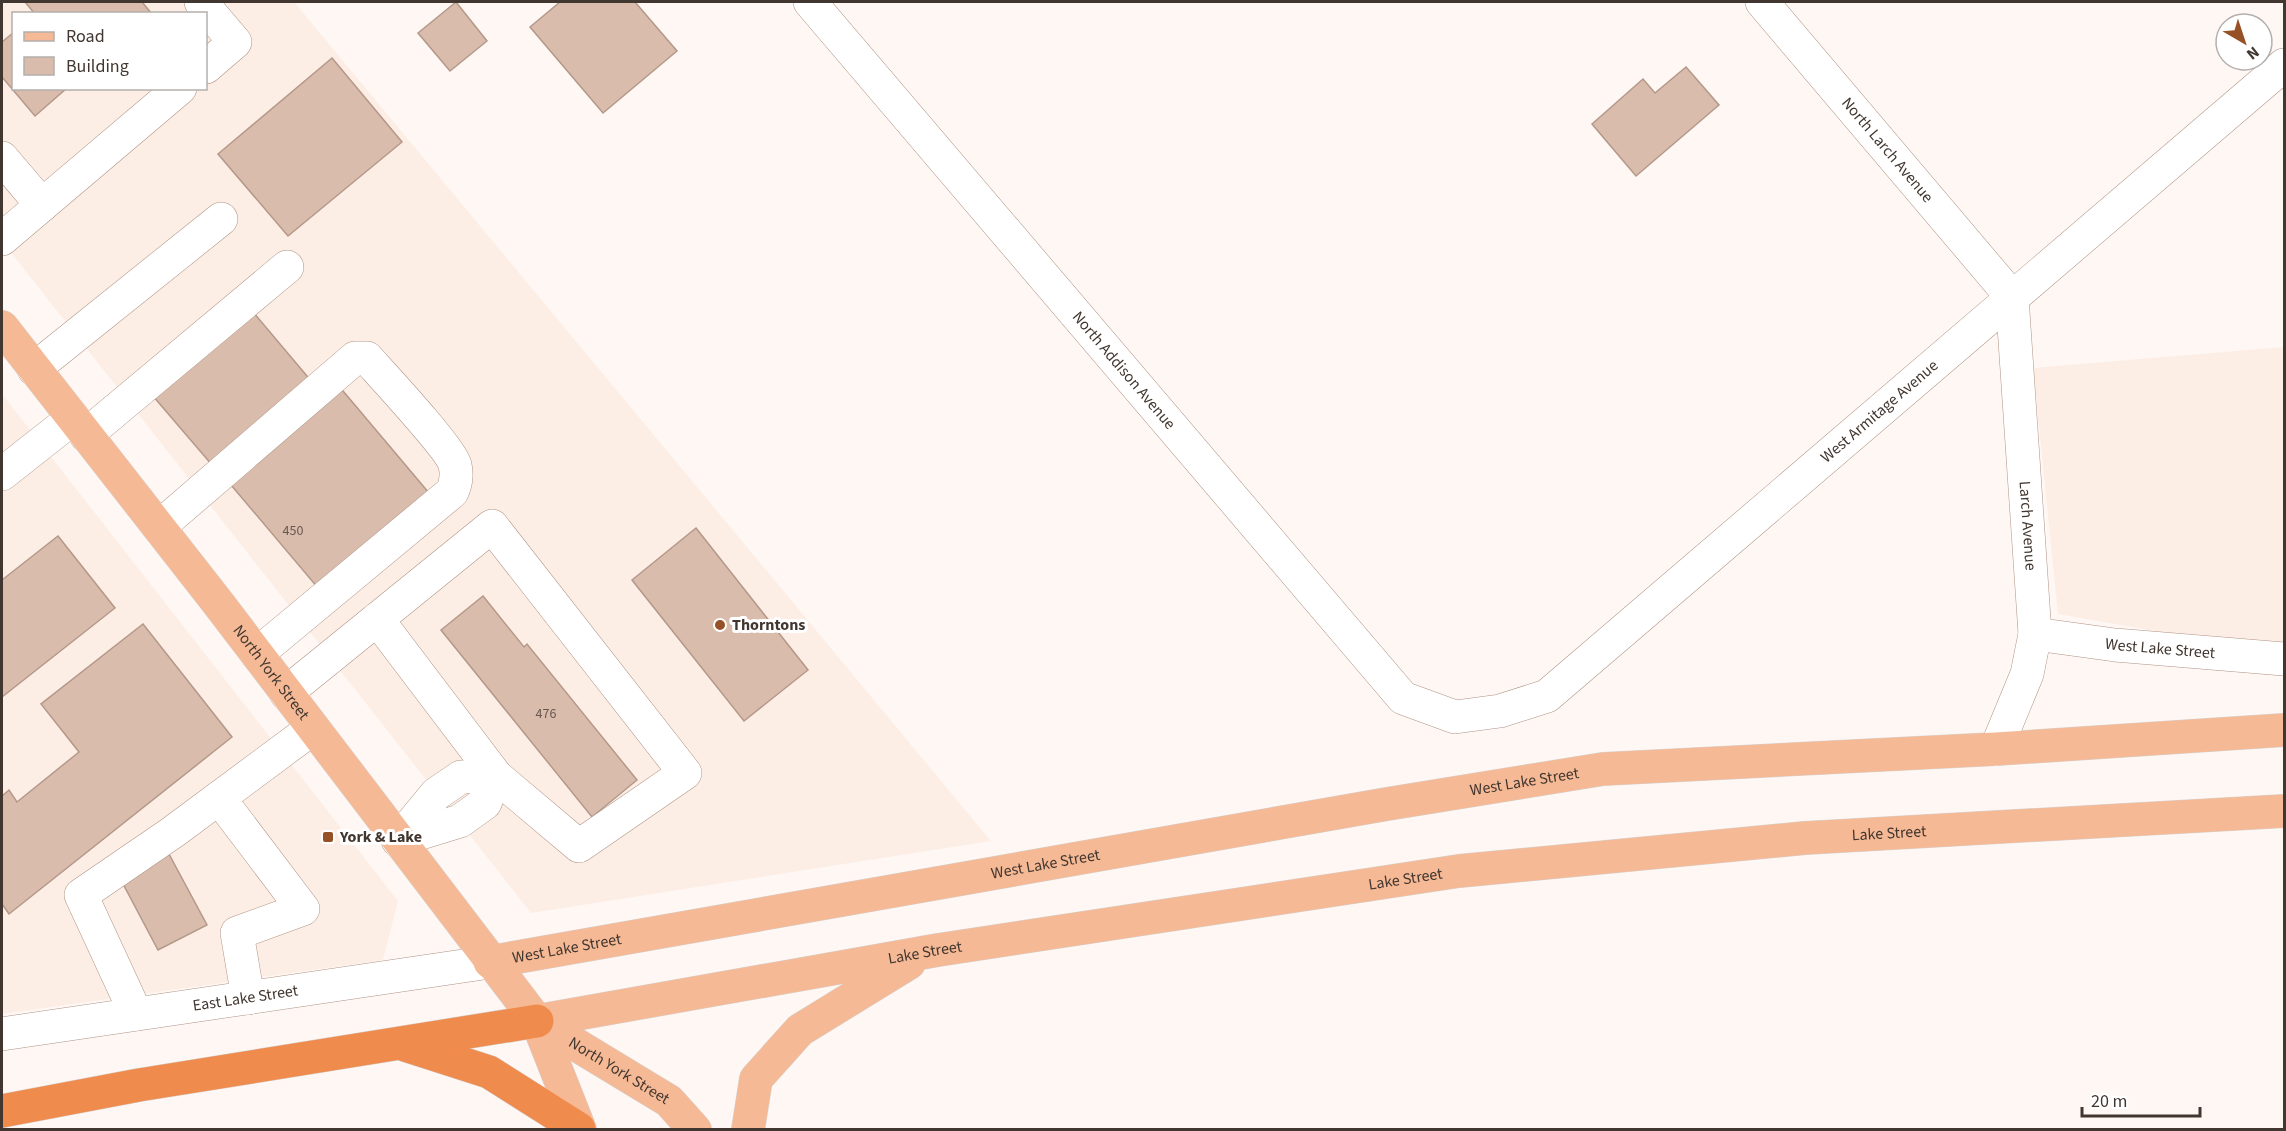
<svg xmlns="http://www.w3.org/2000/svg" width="2286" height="1131" viewBox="0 0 2286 1131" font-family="'Source Sans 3',sans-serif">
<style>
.built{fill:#fdeee5;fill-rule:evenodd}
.building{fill:#d9bcac;stroke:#b49889;stroke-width:1.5}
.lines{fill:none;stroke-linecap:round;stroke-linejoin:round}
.minor-casing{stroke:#af9485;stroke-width:34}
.major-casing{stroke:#d5d3d1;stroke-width:34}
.highway-casing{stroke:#d5d3d1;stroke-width:34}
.minor{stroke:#fff;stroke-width:33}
.major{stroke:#f6b995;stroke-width:33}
.highway{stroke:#f08b4e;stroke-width:33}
.poi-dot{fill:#965126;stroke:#fff;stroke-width:2}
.labels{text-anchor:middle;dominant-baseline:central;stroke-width:6;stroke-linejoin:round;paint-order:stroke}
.number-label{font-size:14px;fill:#68584f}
.street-label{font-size:16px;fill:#423730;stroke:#fff}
.poi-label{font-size:16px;font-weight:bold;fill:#423730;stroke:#fff;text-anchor:start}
</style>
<rect width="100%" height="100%" fill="#fef7f4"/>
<g class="built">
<path d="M2,2H294L991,841L531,913L2,241ZM14,14H206V88H14Z"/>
<path d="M2284,347V642L2172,634L2058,614L2033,368Z"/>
<path d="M2,394L398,901L383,960L2,1014Z"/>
</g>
<g class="building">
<path d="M25,2H142L152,14H35Z"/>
<path d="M456,2L487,41L450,71L418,33Z"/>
<path d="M560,2H635L677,51L603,113L530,27Z"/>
<path d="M14,32V88H67L35,116L2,77V42Z"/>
<path d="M332,58L402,142L288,236L218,154Z"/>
<path d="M1686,67L1719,105L1636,176L1592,124L1643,79L1655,93Z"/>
<path d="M253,312L312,382L212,465L153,396Z"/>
<path d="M338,385L429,493L318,588L226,479Z"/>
<path d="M696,528L808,670L744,721L632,580Z"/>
<path d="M58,536L115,608L2,697V580Z"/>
<path d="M483,596L524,647L527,644L637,780L592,817L441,630Z"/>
<path d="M143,624L232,737L9,914L2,904V796L9,790L17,802L79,752L41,704Z"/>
<path d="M169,854L207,925L158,950L121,880Z"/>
</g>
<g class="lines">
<defs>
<g id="minor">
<path d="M201,2L235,42L206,67"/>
<path id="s1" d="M810,2L1403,698L1455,717L1500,711L1547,696L2284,65"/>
<path id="s2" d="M1762,2L2012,297L2035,634L2027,674L1996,749"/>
<path d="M2,158L42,205"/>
<path d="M2,239L180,88"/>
<path d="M34,369L221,219"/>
<path d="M86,435L287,267"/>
<path d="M2,474L73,418"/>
<path d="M159,527L355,358H367C383,376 451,449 455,465C457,474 456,484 452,492L257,654"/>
<path id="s3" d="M2035,634L2115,645L2284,659"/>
<path d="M286,693L492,526L685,773L579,846L496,776L377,619"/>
<path d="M219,798L303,909L237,933L248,998"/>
<path d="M398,840L460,821L485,803L496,776"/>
<path d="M398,840L436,794L461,777L496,776"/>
<path d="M136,1014L81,895L173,832L313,728"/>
<path id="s4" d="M2,1034L490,962"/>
</g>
<g id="major">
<path id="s5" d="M2,327L218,603L537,1021L580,1130"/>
<path id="s6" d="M490,962L1387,804L1603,769L1996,749L2284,730"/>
<path id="s7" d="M537,1021L938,950L1459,871L1805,838L2284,811"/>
<path id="s8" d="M537,1021L669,1101L695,1130"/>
<path d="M748,1130L756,1079L800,1030L909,963"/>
</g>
<g id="highway">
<path d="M405,1045L489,1072L579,1129"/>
<path d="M2,1111L139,1085L537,1021"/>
</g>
</defs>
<use href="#minor" class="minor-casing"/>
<use href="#major" class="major-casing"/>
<use href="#highway" class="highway-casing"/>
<use href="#minor" class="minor"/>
<use href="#major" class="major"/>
<use href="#highway" class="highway"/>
</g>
<g class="poi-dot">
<circle cx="720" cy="625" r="6"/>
<rect x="322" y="831" width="12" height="12" rx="3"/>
</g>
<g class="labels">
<g class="number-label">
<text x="293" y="531">450</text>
<text x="546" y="714">476</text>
</g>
<g class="street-label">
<text stroke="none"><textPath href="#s2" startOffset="194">North Larch Avenue</textPath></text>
<text stroke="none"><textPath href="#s1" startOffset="484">North Addison Avenue</textPath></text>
<text stroke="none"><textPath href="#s1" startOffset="1502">West Armitage Avenue</textPath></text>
<text stroke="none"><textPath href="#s2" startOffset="616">Larch Avenue</textPath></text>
<text stroke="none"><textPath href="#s3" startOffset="126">West Lake Street</textPath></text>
<text stroke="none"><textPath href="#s5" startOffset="438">North York Street</textPath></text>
<text stroke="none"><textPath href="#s6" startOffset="1050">West Lake Street</textPath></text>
<text stroke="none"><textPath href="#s7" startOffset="1366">Lake Street</textPath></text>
<text stroke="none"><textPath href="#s6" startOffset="564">West Lake Street</textPath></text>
<text stroke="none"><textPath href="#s7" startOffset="880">Lake Street</textPath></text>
<text stroke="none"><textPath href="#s6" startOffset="78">West Lake Street</textPath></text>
<text stroke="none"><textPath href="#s7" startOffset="394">Lake Street</textPath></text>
<text stroke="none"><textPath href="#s4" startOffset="246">East Lake Street</textPath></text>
<text stroke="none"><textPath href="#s8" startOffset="96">North York Street</textPath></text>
</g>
<g class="poi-label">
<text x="732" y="625">Thorntons</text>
<text x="340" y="837">York &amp; Lake</text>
</g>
</g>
<rect width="2286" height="1131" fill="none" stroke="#423730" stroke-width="6"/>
<rect x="12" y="12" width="195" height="78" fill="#ffffff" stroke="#b3afac" stroke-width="1.5"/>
<rect x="24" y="32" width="30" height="9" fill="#f6b995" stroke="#b3afac" stroke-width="1.5"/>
<text x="66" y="42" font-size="18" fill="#423730">Road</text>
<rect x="24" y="57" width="30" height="18" fill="#d9bcac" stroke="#b3afac" stroke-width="1.5"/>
<text x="66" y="72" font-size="18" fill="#423730">Building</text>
<g transform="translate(2244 42) rotate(141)"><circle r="28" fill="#ffffff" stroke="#b3afac" stroke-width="1.5"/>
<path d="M0-4.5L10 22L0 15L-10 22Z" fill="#965126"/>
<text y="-9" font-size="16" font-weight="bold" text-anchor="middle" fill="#423730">N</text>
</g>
<path d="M2082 1107v9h118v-9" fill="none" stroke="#423730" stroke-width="3"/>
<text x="2091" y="1107" font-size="18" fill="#423730" stroke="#ffffff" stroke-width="4.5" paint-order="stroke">20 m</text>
</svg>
